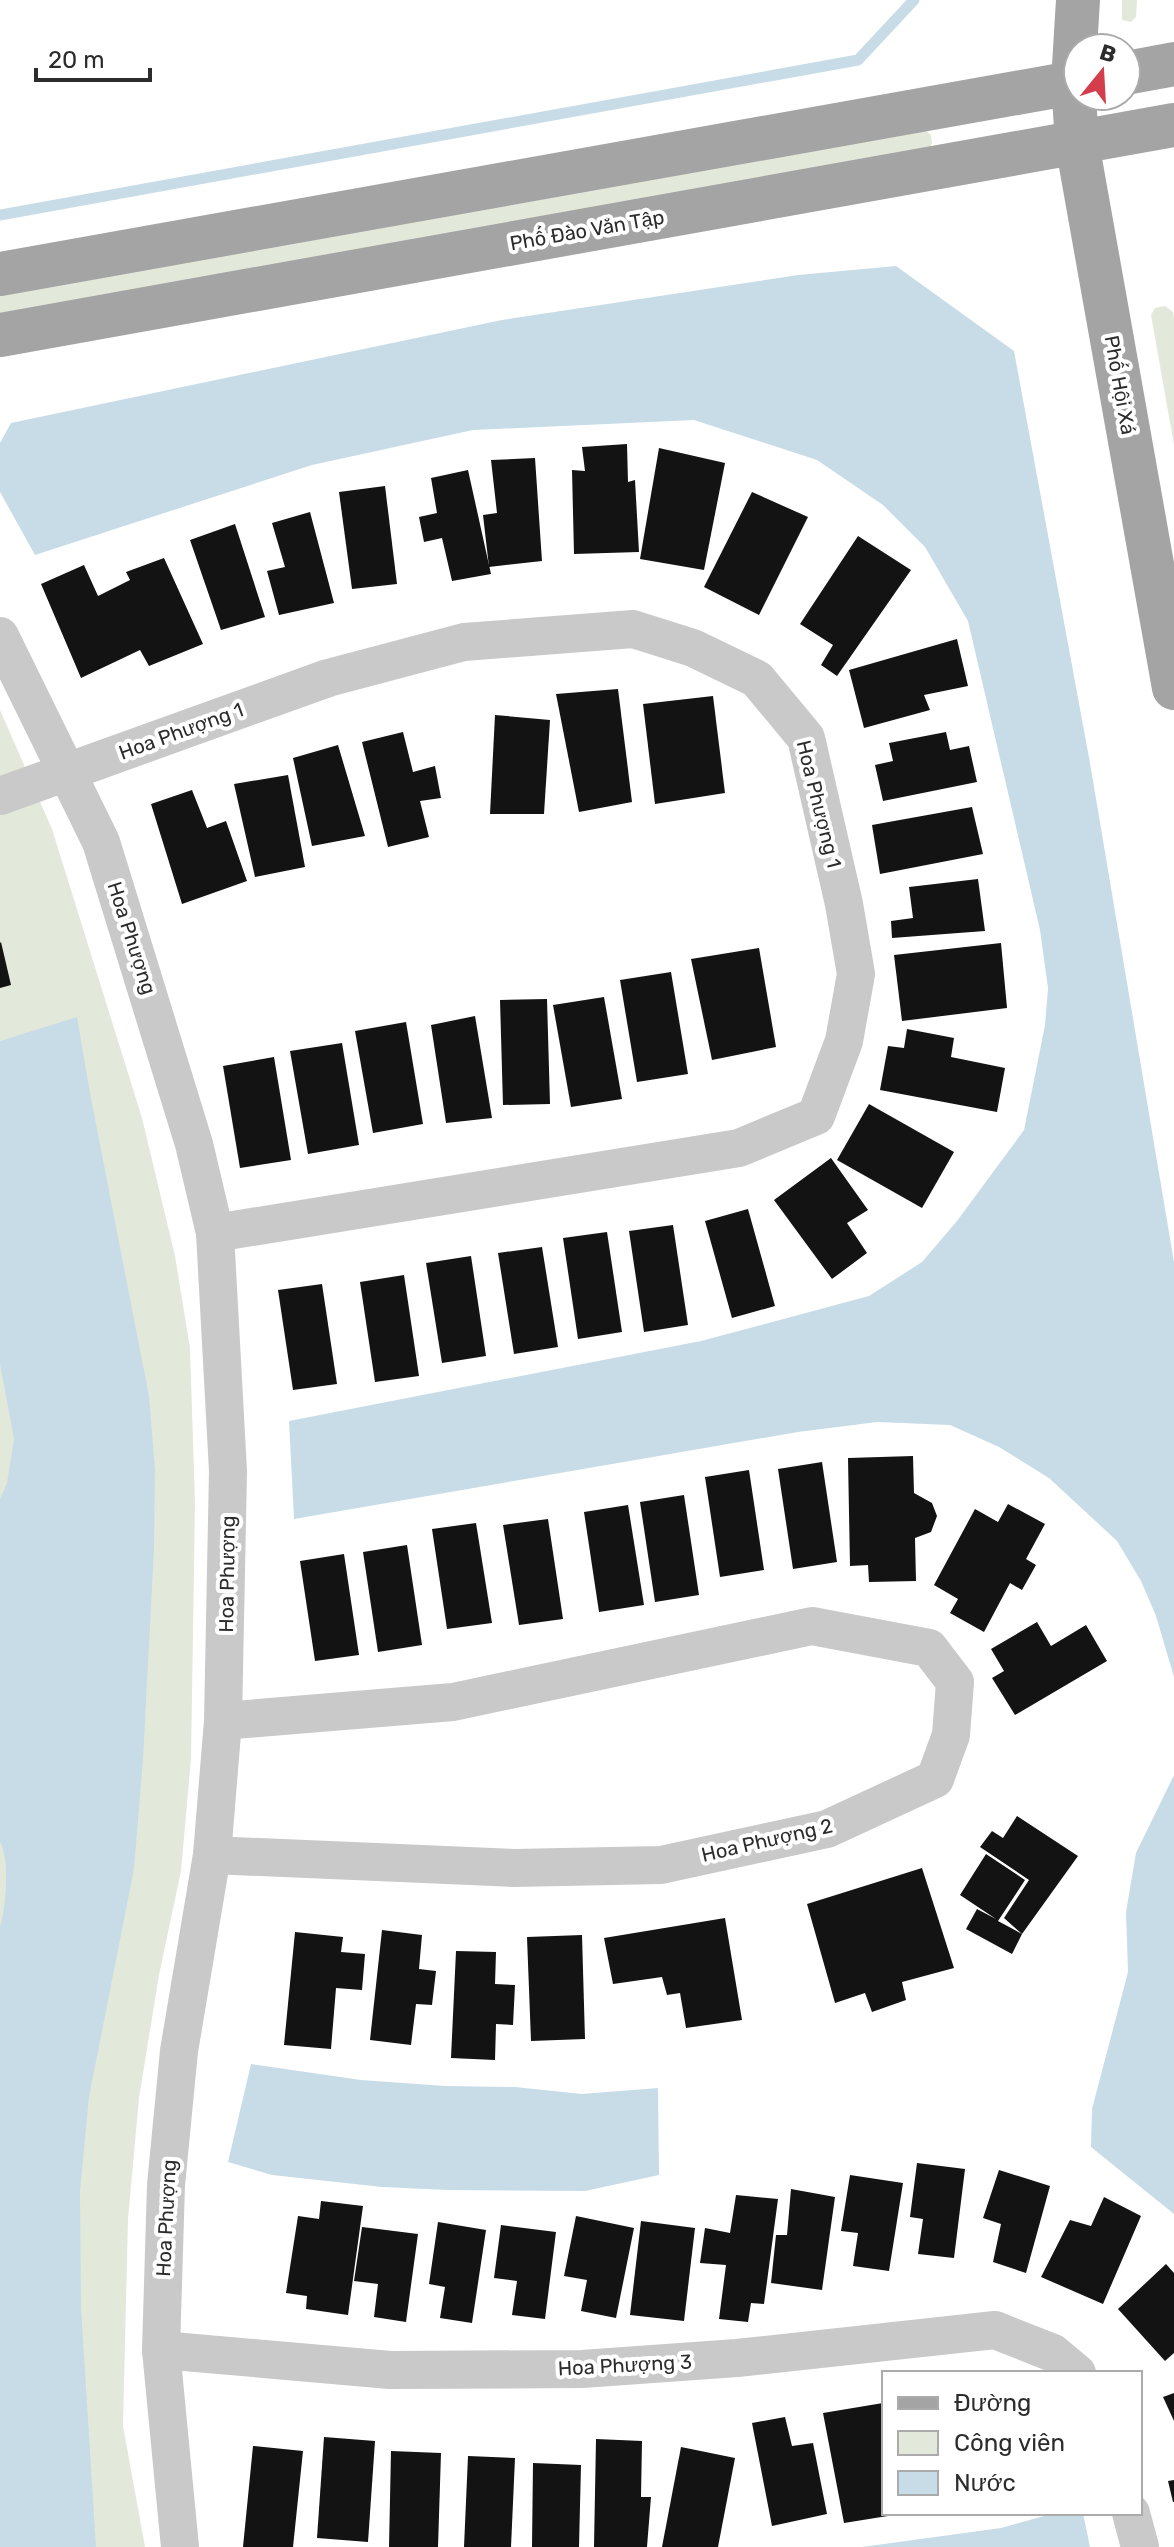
<svg xmlns="http://www.w3.org/2000/svg" width="1174" height="2547" viewBox="0 0 1174 2547" font-family="Rubik,sans-serif">
<style>
.green{fill:#e2e9db}
.water{fill:#c8dce7}
.lines{fill:none;stroke-linecap:round;stroke-linejoin:round}
.stream{stroke:#c8dce7;stroke-width:11}
.building{fill:#131313}
.minor{stroke:#c9c9c9;stroke-width:38}
.major{stroke:#a4a4a4;stroke-width:44}
.labels{text-anchor:middle;dominant-baseline:central;stroke-width:8;stroke-linejoin:round;paint-order:stroke}
.street-label{font-size:20px;fill:#2c2c2c;stroke:#fff}
</style>
<rect width="100%" height="100%" fill="#fff"/>
<g class="green">
<path d="M1122,0H1137L1136,17L1131,22L1122,20Z"/>
<path d="M925,130L931,135L932,143L929,149L0,318V292Z"/>
<path d="M1165,306L1173,312L1174,319V445L1151,315L1155,308Z"/>
<path d="M0,710L52,829L142,1118L175,1256L190,1348L195,1503L191,1759L181,1871L159,1975L139,2098L128,2219L123,2426L145,2547H0Z"/>
</g>
<g class="water">
<path d="M896,266L1014,351L1090,763L1174,1262V1677L1156,1616L1141,1581L1117,1541L1049,1478L999,1447L950,1425L877,1422L798,1432L294,1519L289,1421L701,1341L869,1296L922,1262L957,1221L1024,1130L1045,1025L1048,988L1040,930L968,621L925,547L883,505L817,460L694,420L473,430L312,465L35,555L0,492V443L11,423L502,320L798,275Z"/>
<path d="M77,1017L90,1093L149,1396L155,1470L154,1549L143,1760L134,1869L89,2097L80,2191L81,2307L96,2547H0V1927C6,1908 10,1858 0,1842V1499L7,1483L14,1439L0,1364V1041Z"/>
<path d="M1174,1775V2214L1091,2147L1092,2109L1128,1972L1126,1912L1136,1853Z"/>
<path d="M251,2064L361,2080L445,2086L515,2087L582,2094L658,2088L659,2175L585,2191L448,2190L382,2187L272,2175L228,2162Z"/>
<path d="M1055,2513H1083L1090,2547H862L1001,2528Z"/>
</g>
<g class="lines">
<path class="stream" d="M0,215L858,60L914,0"/>
</g>
<g class="building">
<path d="M627,444L628,482L635,480L639,552L574,554L572,470L585,471L582,447Z"/>
<path d="M659,448L725,463L704,570L640,559Z"/>
<path d="M535,458L542,561L489,567L483,515L497,513L491,460Z"/>
<path d="M468,470L491,574L452,581L442,538L424,542L419,517L437,513L431,478Z"/>
<path d="M385,486L397,584L352,589L339,492Z"/>
<path d="M752,492L808,517L759,615L704,587Z"/>
<path d="M310,512L334,603L279,615L267,571L285,567L272,523Z"/>
<path d="M235,524L265,617L221,630L190,540Z"/>
<path d="M858,536L911,570L837,676L821,665L833,645L800,624Z"/>
<path d="M164,558L203,644L149,666L140,650L81,678L41,584L84,565L98,596L130,580L126,572Z"/>
<path d="M957,639L968,686L924,695L930,710L864,728L849,670Z"/>
<path d="M618,689L632,802L579,812L556,694Z"/>
<path d="M713,696L725,793L655,804L643,704Z"/>
<path d="M495,715L550,720L544,814H490Z"/>
<path d="M403,732L413,772L435,766L441,798L420,801L429,837L388,847L362,742Z"/>
<path d="M946,732L950,750L969,746L977,782L883,801L875,765L893,761L889,743Z"/>
<path d="M338,745L365,836L312,846L293,758Z"/>
<path d="M288,775L305,867L255,877L234,784Z"/>
<path d="M192,790L207,828L226,821L247,881L182,904L151,804Z"/>
<path d="M972,807L983,854L880,874L872,825Z"/>
<path d="M978,879L985,931L892,938L891,921L913,918L909,887Z"/>
<path d="M1,942L11,985L0,988V943Z"/>
<path d="M1001,943L1007,1008L902,1021L894,955Z"/>
<path d="M759,948L776,1047L712,1060L691,959Z"/>
<path d="M671,972L688,1074L637,1082L620,980Z"/>
<path d="M604,997L622,1099L571,1107L553,1005Z"/>
<path d="M547,999L550,1104L503,1105L500,1000Z"/>
<path d="M475,1016L492,1118L446,1123L431,1025Z"/>
<path d="M406,1022L423,1124L373,1133L355,1031Z"/>
<path d="M907,1029L954,1038L951,1057L1005,1068L997,1112L880,1090L888,1046L904,1048Z"/>
<path d="M342,1043L359,1145L308,1154L290,1051Z"/>
<path d="M274,1057L291,1160L240,1168L223,1066Z"/>
<path d="M869,1104L954,1152L922,1208L837,1160Z"/>
<path d="M831,1158L868,1210L847,1223L867,1253L832,1279L774,1200Z"/>
<path d="M748,1209L775,1306L732,1318L705,1221Z"/>
<path d="M673,1225L688,1325L644,1332L629,1231Z"/>
<path d="M607,1232L622,1332L578,1339L563,1238Z"/>
<path d="M542,1247L558,1347L514,1354L498,1253Z"/>
<path d="M471,1256L486,1356L442,1363L426,1263Z"/>
<path d="M404,1275L419,1376L375,1382L360,1282Z"/>
<path d="M322,1284L337,1384L293,1390L278,1290Z"/>
<path d="M913,1456L914,1493L932,1503L937,1516L931,1532L915,1538L916,1581L869,1582L868,1565L850,1566L848,1458Z"/>
<path d="M822,1462L837,1562L793,1569L778,1469Z"/>
<path d="M749,1470L764,1570L720,1577L705,1477Z"/>
<path d="M684,1495L699,1595L655,1602L640,1502Z"/>
<path d="M1008,1504L1045,1524L1026,1559L1036,1565L1022,1590L1010,1583L984,1632L950,1613L958,1599L934,1585L975,1509L998,1522Z"/>
<path d="M628,1505L644,1605L599,1612L584,1512Z"/>
<path d="M548,1519L563,1619L519,1625L503,1525Z"/>
<path d="M476,1523L492,1623L447,1629L432,1529Z"/>
<path d="M407,1545L422,1645L378,1652L363,1552Z"/>
<path d="M344,1554L359,1655L315,1661L300,1561Z"/>
<path d="M1037,1622L1051,1646L1086,1625L1107,1661L1015,1715L992,1678L1004,1671L991,1649Z"/>
<path d="M1017,1816L1078,1856L1022,1934L1004,1918L1029,1880L980,1847L992,1831L1003,1838Z"/>
<path d="M986,1854L1025,1880L998,1921L1022,1934L1012,1954L966,1929L977,1909L996,1919L960,1895Z"/>
<path d="M922,1868L954,1968L902,1982L906,2000L872,2012L865,1993L835,2003L807,1904Z"/>
<path d="M725,1918L742,2020L686,2028L680,1993L667,1995L662,1977L613,1984L604,1938Z"/>
<path d="M382,1930L422,1935L419,1969L436,1971L432,2005L416,2004L411,2045L370,2040Z"/>
<path d="M295,1932L343,1937L341,1952L365,1954L362,1990L336,1988L331,2049L284,2045Z"/>
<path d="M582,1935L585,2039L531,2041L527,1937Z"/>
<path d="M456,1951L496,1952L495,1984L515,1985L513,2025L496,2024L495,2060L451,2058Z"/>
<path d="M917,2163L965,2169L954,2258L918,2254L923,2219L910,2217Z"/>
<path d="M999,2170L1050,2186L1026,2273L993,2262L1001,2224L983,2218Z"/>
<path d="M850,2175L903,2183L889,2271L853,2266L858,2233L841,2231Z"/>
<path d="M791,2189L835,2197L822,2290L771,2283L776,2235H787Z"/>
<path d="M736,2195L778,2199L764,2304L751,2303L748,2322L719,2319L726,2265L700,2263L705,2228L730,2233Z"/>
<path d="M1104,2197L1141,2216L1103,2304L1041,2277L1070,2220L1091,2226Z"/>
<path d="M321,2201L363,2206L348,2315L306,2309L307,2296L286,2293L298,2216L319,2219Z"/>
<path d="M576,2216L634,2228L616,2318L581,2311L587,2280L564,2276Z"/>
<path d="M641,2221L695,2228L684,2321L630,2315Z"/>
<path d="M438,2222L486,2230L472,2323L440,2318L445,2287L429,2284Z"/>
<path d="M501,2225L556,2232L545,2319L512,2315L517,2281L494,2278Z"/>
<path d="M362,2227L418,2234L406,2322L374,2317L378,2284L354,2281Z"/>
<path d="M1166,2264L1174,2273V2353L1165,2361L1118,2309Z"/>
<path d="M1174,2393V2421L1163,2397Z"/>
<path d="M883,2403L884,2513L894,2515L844,2523L823,2413Z"/>
<path d="M785,2417L792,2446L813,2443L827,2514L772,2526L752,2423Z"/>
<path d="M324,2437L375,2441L368,2542L317,2538Z"/>
<path d="M596,2439L642,2441L641,2497H651L647,2547H594Z"/>
<path d="M253,2446L303,2451L293,2547H243Z"/>
<path d="M681,2447L735,2458L718,2547H662Z"/>
<path d="M391,2451L441,2453L438,2547H389Z"/>
<path d="M468,2456L515,2458L511,2547H464Z"/>
<path d="M533,2463L581,2465L579,2547H532Z"/>
<path d="M1174,2480V2502H1173L1168,2481Z"/>
</g>
<g class="lines">
<g class="minor">
<path d="M0,636L101,842L194,1144L215,1233L228,1471L223,1721L212,1855L179,2051L166,2185L161,2350L180,2547"/>
<path d="M0,796L328,678L464,642L633,629L693,648L757,679L806,738L844,904L856,974L844,1041L816,1116L739,1148L215,1233"/>
<path d="M212,1855L514,1868L661,1865L827,1829L935,1779L951,1735L955,1682L929,1648L812,1626L453,1702L223,1721"/>
<path d="M161,2350L390,2370L582,2369L737,2358L995,2330L1053,2353L1077,2373"/>
<path d="M1131,2513L1140,2547"/>
</g>
<g class="major">
<path d="M1078,0L1073,82L1077,143L1174,688"/>
<path d="M1126,73L1174,64"/>
<path d="M0,274L1078,82"/>
<path d="M0,335L1174,125"/>
</g>
</g>
<g class="labels">
<g class="street-label">
<text transform="translate(587 230) rotate(-10)">Phố Đào Văn Tập</text>
<text transform="translate(1120 385) rotate(80)">Phố Hội Xá</text>
<text transform="translate(181 731) rotate(-20)">Hoa Phượng 1</text>
<text transform="translate(819 804) rotate(76)">Hoa Phượng 1</text>
<text transform="translate(132 938) rotate(72)">Hoa Phượng</text>
<text transform="translate(227 1574) rotate(-89)">Hoa Phượng</text>
<text transform="translate(767 1840) rotate(-13)">Hoa Phượng 2</text>
<text transform="translate(166 2218) rotate(-87)">Hoa Phượng</text>
<text transform="translate(625 2365) rotate(-3)">Hoa Phượng 3</text>
</g>
</g>
<rect x="882" y="2371" width="260" height="144" fill="#ffffff" stroke="#ababab" stroke-width="2"/>
<rect x="898" y="2397" width="40" height="12" fill="#a4a4a4" stroke="#ababab" stroke-width="2"/>
<text x="954" y="2411" font-size="24" fill="#2c2c2c">Đường</text>
<rect x="898" y="2431" width="40" height="24" fill="#e2e9db" stroke="#ababab" stroke-width="2"/>
<text x="954" y="2451" font-size="24" fill="#2c2c2c">Công viên</text>
<rect x="898" y="2471" width="40" height="24" fill="#c8dce7" stroke="#ababab" stroke-width="2"/>
<text x="954" y="2491" font-size="24" fill="#2c2c2c">Nước</text>
<g transform="translate(1102 72) rotate(18)"><circle r="38" fill="#ffffff" stroke="#ababab" stroke-width="2"/>
<path d="M0-6L14 30L0 20L-14 30Z" fill="#d43d4c"/>
<text y="-12" font-size="22" font-weight="bold" text-anchor="middle" fill="#2c2c2c">B</text>
</g>
<path d="M36 68v12h114v-12" fill="none" stroke="#2c2c2c" stroke-width="4"/>
<text x="48" y="68" font-size="24" fill="#2c2c2c" stroke="#ffffff" stroke-width="6" paint-order="stroke">20 m</text>
</svg>
